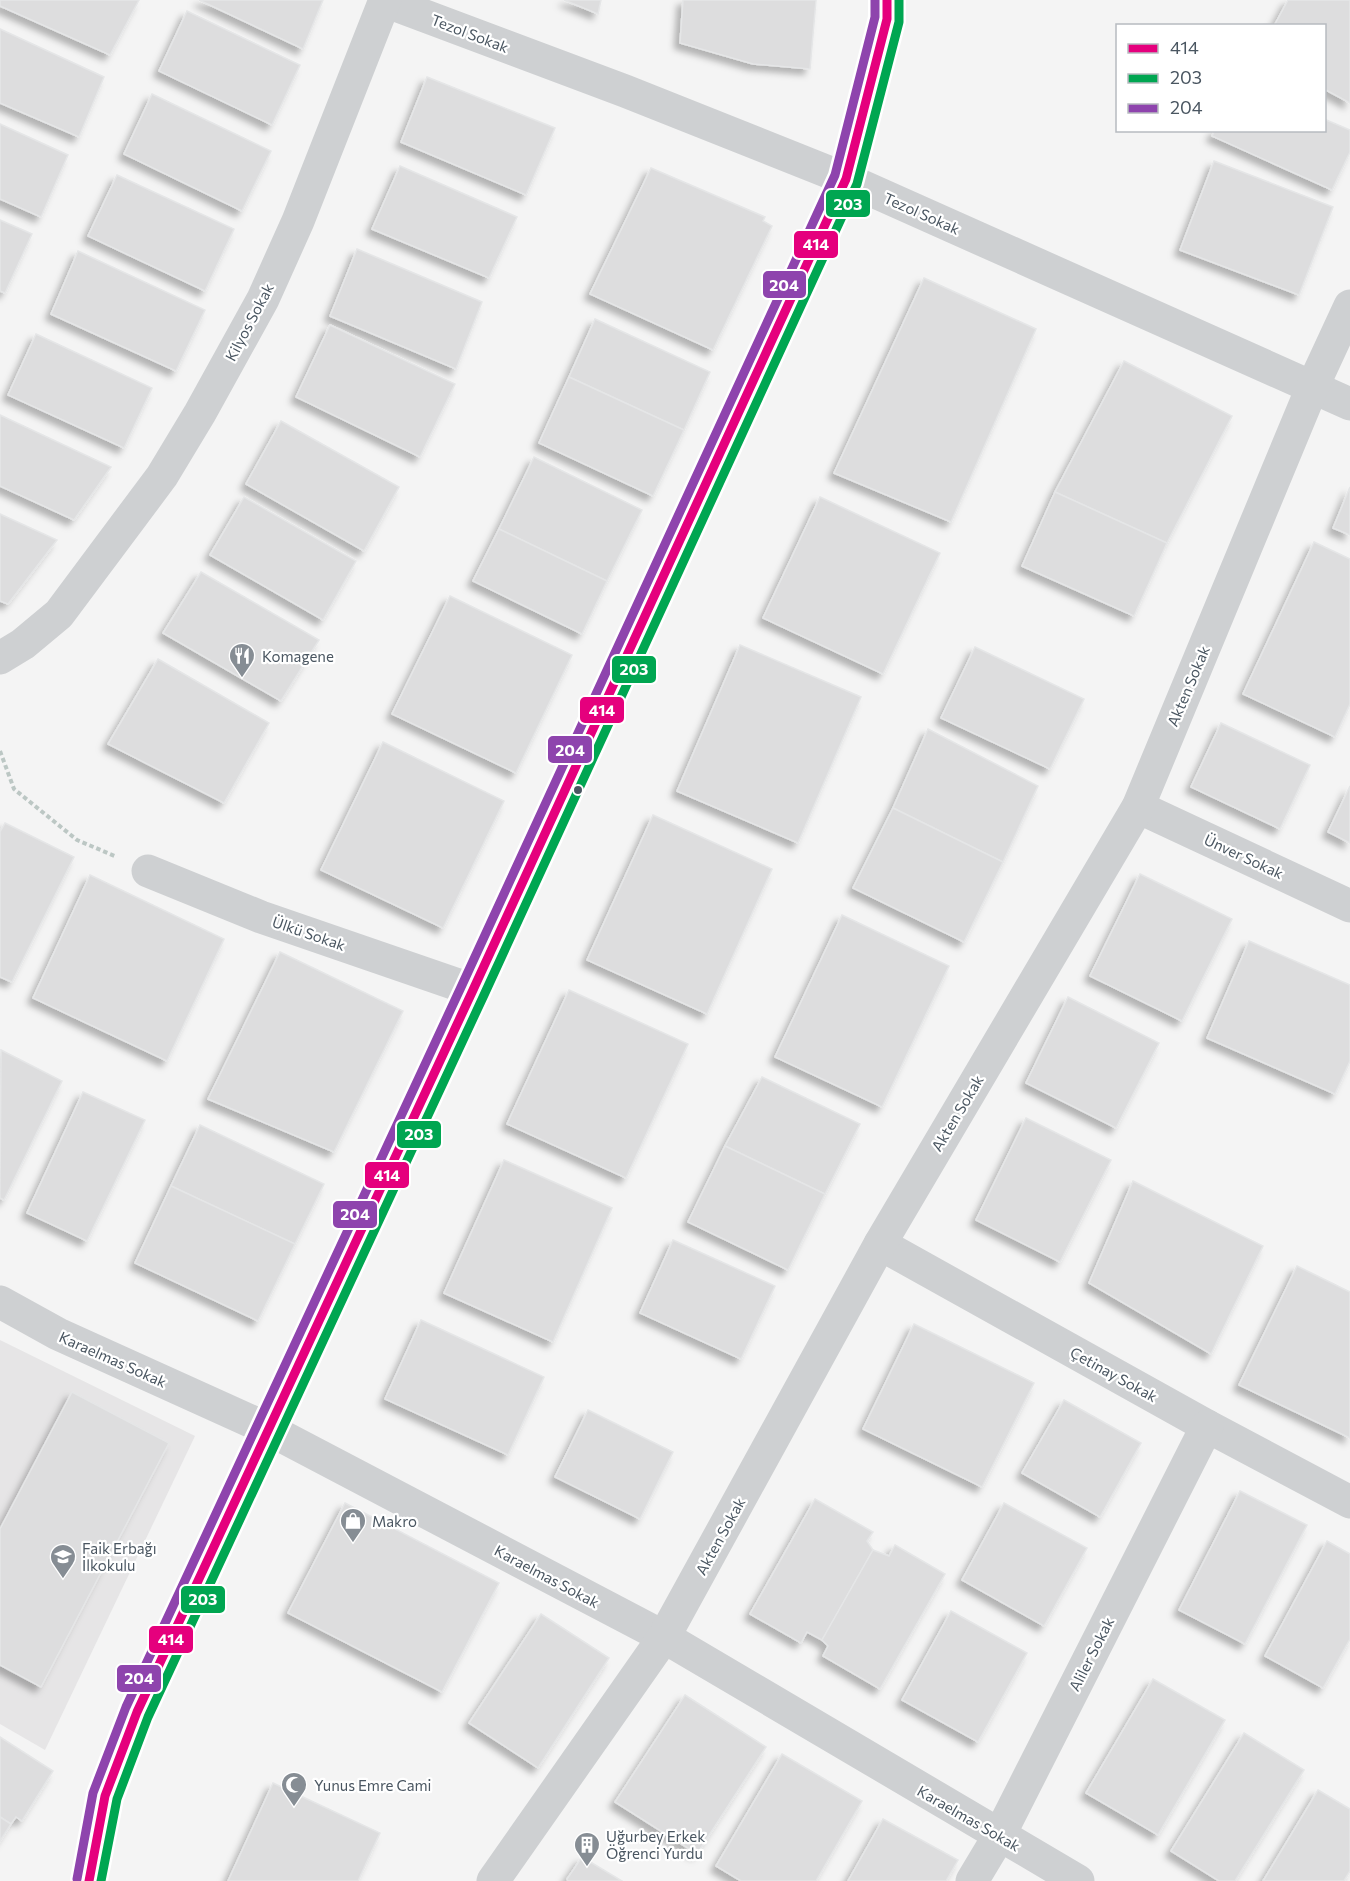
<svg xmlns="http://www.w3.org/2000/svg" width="1350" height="1881" viewBox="0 0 1350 1881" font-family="Commissioner,sans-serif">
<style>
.education{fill:#e6e5e6}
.building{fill:#ddddde;stroke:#e5e6e7;stroke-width:1.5;filter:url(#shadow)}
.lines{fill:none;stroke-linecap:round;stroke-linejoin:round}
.path{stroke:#bcc7c4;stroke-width:4;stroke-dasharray:4.5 3;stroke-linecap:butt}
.street{stroke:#ced0d2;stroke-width:33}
.secondary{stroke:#ced0d4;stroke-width:33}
.bus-1-casing{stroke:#fff;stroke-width:14}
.bus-2-casing{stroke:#fff;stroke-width:14}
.bus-3-casing{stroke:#fff;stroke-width:14}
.bus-1{stroke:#e5007d;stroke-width:9}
.bus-2{stroke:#00a651;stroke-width:9}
.bus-3{stroke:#8e44ad;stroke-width:9}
.bus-dot{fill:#4a5661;stroke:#fff;stroke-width:2}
.labels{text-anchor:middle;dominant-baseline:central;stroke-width:4.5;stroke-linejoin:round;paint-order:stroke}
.street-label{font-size:15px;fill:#4a5661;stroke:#fff}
.poi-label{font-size:15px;fill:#4a5661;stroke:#fff;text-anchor:start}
.line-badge{stroke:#fff;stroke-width:2}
.badge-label{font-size:16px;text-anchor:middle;font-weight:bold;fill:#fff}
</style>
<defs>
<filter id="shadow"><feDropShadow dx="-5.5" dy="5.5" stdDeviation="3" flood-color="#0004"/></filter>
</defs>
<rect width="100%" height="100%" fill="#f4f4f4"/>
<path class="education" d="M0,1340L195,1436L45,1750L0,1724Z"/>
<g class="building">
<path d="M0,0H139L110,55L0,6Z"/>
<path d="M199,0H323L303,49Z"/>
<path d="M564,0H601L598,14Z"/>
<path d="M683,0H816L810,69L753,64L680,43Z"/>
<path d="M1288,0H1350V103L1324,89V26H1274Z"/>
<path d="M187,11L300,65L272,125L159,71Z"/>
<path d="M0,29L104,77L79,137L0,103Z"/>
<path d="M427,77L555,128L526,195L401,142Z"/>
<path d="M152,94L271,151L242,211L124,154Z"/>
<path d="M1324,119L1350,130V152L1332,190L1212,136L1215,130H1324Z"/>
<path d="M0,124L68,155L41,217L0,199Z"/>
<path d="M1214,161L1333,207L1299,295L1180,250Z"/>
<path d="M400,166L517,217L489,278L372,229Z"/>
<path d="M651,168L765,217L763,221L772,226L713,350L590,294Z"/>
<path d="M117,175L234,229L205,291L88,236Z"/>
<path d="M0,220L32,234L5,293L0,291Z"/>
<path d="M357,249L482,302L456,369L330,316Z"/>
<path d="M78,251L205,310L176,371L51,314Z"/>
<path d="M924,278L1036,329L951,522L834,473Z"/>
<path d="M595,319L710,372L684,430L569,377Z"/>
<path d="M330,325L455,384L420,457L296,397Z"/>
<path d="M36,334L152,388L124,448L8,395Z"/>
<path d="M1124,361L1232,416L1167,543L1055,492Z"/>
<path d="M569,377L684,430L653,496L539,443Z"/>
<path d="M0,415L111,467L74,520L0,486Z"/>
<path d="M281,421L399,487L364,551L246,484Z"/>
<path d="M534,457L642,510L607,581L499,529Z"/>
<path d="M1350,487V535L1333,528Z"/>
<path d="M1055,492L1167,543L1134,616L1022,566Z"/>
<path d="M244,497L356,561L323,620L210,555Z"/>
<path d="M820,497L940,553L883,674L763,618Z"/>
<path d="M0,514L57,540L8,604L0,601Z"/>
<path d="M499,529L607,581L582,634L473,581Z"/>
<path d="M1314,542L1350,559V704L1335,737L1243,694Z"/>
<path d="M201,572L319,640L281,701L163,633Z"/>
<path d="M450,596L572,655L516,773L392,714Z"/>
<path d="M740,645L861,697L798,843L677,791Z"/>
<path d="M975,647L1084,699L1050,769L941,718Z"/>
<path d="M158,659L269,723L224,803L108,744Z"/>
<path d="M1221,723L1310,765L1280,829L1191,787Z"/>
<path d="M928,729L1038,786L1003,862L893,808Z"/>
<path d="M383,742L504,801L443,928L321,870Z"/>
<path d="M1350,786V843L1328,832Z"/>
<path d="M893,808L1003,862L964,942L853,888Z"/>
<path d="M653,815L772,869L707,1014L587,960Z"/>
<path d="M5,823L74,857L12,982L0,977V832Z"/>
<path d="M1140,874L1232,919L1182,1021L1090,976Z"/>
<path d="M90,875L224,939L167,1061L33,998Z"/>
<path d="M842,915L949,966L882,1107L775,1057Z"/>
<path d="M1249,941L1350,985V1061L1335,1094L1207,1038Z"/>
<path d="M280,952L403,1011L334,1152L208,1099Z"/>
<path d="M569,990L688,1044L626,1178L507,1124Z"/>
<path d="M1068,997L1159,1043L1116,1128L1026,1083Z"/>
<path d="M1,1050L62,1081L4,1200L0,1198Z"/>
<path d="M762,1077L860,1124L825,1194L725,1146Z"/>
<path d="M83,1092L145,1120L87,1241L27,1213Z"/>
<path d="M1026,1118L1111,1160L1060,1262L976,1220Z"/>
<path d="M200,1125L324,1184L295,1244L171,1186Z"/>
<path d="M725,1146L825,1194L788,1270L688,1222Z"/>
<path d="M504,1160L612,1208L553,1342L444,1293Z"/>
<path d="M1133,1181L1263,1246L1211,1354L1089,1283Z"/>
<path d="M171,1186L295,1244L258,1321L135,1263Z"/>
<path d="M673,1240L775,1286L741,1359L640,1313Z"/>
<path d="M1297,1266L1350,1292V1438L1239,1385Z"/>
<path d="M421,1320L544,1377L508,1455L385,1399Z"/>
<path d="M914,1324L1034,1383L982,1487L863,1429Z"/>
<path d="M72,1392L169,1443L41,1687L0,1665V1529Z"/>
<path d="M1064,1400L1141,1443L1100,1517L1022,1473Z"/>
<path d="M588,1410L673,1452L640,1519L555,1477Z"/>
<path d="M1240,1491L1307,1525L1245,1644L1179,1610Z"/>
<path d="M815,1499L873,1532L867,1541L873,1550L822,1640L807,1632L801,1643L750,1614Z"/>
<path d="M345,1503L499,1583L442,1692L288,1613Z"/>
<path d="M1004,1503L1087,1548L1044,1626L962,1580Z"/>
<path d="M1327,1541L1350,1554V1639L1323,1688L1265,1656Z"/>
<path d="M895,1545L945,1574L880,1689L823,1656L828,1646L822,1640L873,1550L889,1556Z"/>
<path d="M951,1611L1027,1653L978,1742L902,1700Z"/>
<path d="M541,1614L609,1658L538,1768L469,1723Z"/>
<path d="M1153,1679L1225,1720L1158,1835L1086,1793Z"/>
<path d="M685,1695L766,1747L697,1854L615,1802Z"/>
<path d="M1244,1733L1304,1770L1235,1881H1219L1171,1851Z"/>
<path d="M0,1737L53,1771L22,1821L16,1817L11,1824L0,1817Z"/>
<path d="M782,1754L862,1801L816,1881H741L716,1866Z"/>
<path d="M273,1783L380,1833L358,1881H228Z"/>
<path d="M1318,1790L1350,1809V1871L1344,1881H1263Z"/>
<path d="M0,1817L11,1824L0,1841Z"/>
<path d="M883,1819L958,1860L946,1881H848Z"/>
<path d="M582,1857L622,1881H568L567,1879Z"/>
</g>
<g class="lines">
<path class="path" d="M0,751L14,789L77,840L117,857"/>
<g class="street">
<path d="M385,1L625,91L846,179L1350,404"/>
<path d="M0,658L23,644L59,614L162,476L200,413L263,299L298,221L385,0"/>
<path d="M1138,807L1350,906"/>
<path d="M148,871L261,917L473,990"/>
<path d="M880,1244L1207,1426L1350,1502"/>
<path d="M0,1302L58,1334L268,1429L664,1637L1078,1881"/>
<path d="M493,1881L664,1637L880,1244L1138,807L1312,388L1350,306"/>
<path d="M972,1881L999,1836L1207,1426"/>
</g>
<path class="secondary" d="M89,1881L105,1796L137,1712L473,990L846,179L887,19V0"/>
<defs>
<path id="bus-1" d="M89,1881L105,1796L137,1712L473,990L846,179L887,19V0"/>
<path id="bus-2" d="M101,1881L117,1799L148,1717L484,995L857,184L899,22V0"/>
<path id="bus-3" d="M77,1879L93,1793L126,1707L462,985L835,175L875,17V0"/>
</defs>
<use href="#bus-1" class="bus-1-casing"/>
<use href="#bus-2" class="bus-2-casing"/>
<use href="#bus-3" class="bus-3-casing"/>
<use href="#bus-1" class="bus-1"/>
<use href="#bus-2" class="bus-2"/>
<use href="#bus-3" class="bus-3"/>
</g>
<defs>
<symbol id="restaurant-pin" viewBox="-11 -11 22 30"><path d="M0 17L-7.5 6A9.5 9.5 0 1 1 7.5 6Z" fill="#868d94" stroke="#fff"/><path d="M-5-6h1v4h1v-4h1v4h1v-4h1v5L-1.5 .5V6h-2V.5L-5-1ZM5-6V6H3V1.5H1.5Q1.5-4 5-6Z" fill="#fff"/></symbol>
<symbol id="shop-pin" viewBox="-11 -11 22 30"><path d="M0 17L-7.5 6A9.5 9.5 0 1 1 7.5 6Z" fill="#868d94" stroke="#fff"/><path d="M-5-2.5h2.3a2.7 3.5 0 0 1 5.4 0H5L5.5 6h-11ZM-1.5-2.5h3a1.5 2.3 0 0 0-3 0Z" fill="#fff"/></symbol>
<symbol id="school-pin" viewBox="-11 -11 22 30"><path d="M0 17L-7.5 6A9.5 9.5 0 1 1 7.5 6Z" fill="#868d94" stroke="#fff"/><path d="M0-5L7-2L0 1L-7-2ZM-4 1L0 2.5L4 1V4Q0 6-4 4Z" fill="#fff"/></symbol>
<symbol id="mosque-pin" viewBox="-11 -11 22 30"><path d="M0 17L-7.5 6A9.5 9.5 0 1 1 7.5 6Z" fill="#868d94" stroke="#fff"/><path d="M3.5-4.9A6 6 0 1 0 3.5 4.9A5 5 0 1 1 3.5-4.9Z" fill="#fff"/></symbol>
<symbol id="building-pin" viewBox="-11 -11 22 30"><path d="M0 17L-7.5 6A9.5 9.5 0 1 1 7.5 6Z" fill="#868d94" stroke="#fff"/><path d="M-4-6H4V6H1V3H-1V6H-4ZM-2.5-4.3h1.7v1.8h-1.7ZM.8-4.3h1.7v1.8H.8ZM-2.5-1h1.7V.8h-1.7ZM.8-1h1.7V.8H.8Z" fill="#fff"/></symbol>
</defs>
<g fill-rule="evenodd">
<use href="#restaurant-pin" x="227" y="641" width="30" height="40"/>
<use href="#shop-pin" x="338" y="1506" width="30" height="40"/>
<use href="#school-pin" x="48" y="1542" width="30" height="40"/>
<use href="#mosque-pin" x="279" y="1770" width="30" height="40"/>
<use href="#building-pin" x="572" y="1830" width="30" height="40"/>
</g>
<circle class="bus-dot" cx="578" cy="790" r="5"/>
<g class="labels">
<g class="street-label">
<text transform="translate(470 33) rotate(21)">Tezol Sokak</text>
<text transform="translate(922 213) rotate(24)">Tezol Sokak</text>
<text transform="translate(249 322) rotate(-62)">Kilyos Sokak</text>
<text transform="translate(1188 686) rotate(-67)">Akten Sokak</text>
<text transform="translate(1244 856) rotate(25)">Ünver Sokak</text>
<text transform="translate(309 933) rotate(19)">Ülkü Sokak</text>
<text transform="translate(957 1113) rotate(-59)">Akten Sokak</text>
<text transform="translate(113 1359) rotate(24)">Karaelmas Sokak</text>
<text transform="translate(1114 1374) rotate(29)">Çetinay Sokak</text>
<text transform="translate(720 1536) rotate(-61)">Akten Sokak</text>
<text transform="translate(547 1576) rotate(28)">Karaelmas Sokak</text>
<text transform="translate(1091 1654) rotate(-63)">Aliler Sokak</text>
<text transform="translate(969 1818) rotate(30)">Karaelmas Sokak</text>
</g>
<g class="poi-label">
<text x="262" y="656">Komagene</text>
<text x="372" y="1521">Makro</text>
<text x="82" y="1548">Faik Erbağı<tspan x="82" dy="17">İlkokulu</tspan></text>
<text x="314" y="1785">Yunus Emre Cami</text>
<text x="606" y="1836">Uğurbey Erkek<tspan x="606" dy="17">Öğrenci Yurdu</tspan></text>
</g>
</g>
<g class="line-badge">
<rect x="825" y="189" width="46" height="29" rx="6" fill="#00a651"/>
<rect x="793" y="230" width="46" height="29" rx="6" fill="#e5007d"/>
<rect x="762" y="270" width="45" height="29" rx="6" fill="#8e44ad"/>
<rect x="611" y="655" width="46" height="29" rx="6" fill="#00a651"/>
<rect x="579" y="696" width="46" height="28" rx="6" fill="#e5007d"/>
<rect x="547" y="735" width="46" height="29" rx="6" fill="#8e44ad"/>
<rect x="396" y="1120" width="46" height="29" rx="6" fill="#00a651"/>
<rect x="364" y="1161" width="46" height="28" rx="6" fill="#e5007d"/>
<rect x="332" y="1200" width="46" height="29" rx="6" fill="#8e44ad"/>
<rect x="180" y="1585" width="46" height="29" rx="6" fill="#00a651"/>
<rect x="148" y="1625" width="46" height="29" rx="6" fill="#e5007d"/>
<rect x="116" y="1664" width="46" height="29" rx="6" fill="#8e44ad"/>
</g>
<g class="badge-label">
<text x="848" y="210">203</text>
<text x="816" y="250">414</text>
<text x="784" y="291">204</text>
<text x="634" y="675">203</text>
<text x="602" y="716">414</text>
<text x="570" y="756">204</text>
<text x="419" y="1140">203</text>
<text x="387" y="1181">414</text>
<text x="355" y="1220">204</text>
<text x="203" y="1605">203</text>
<text x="171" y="1645">414</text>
<text x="139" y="1684">204</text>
</g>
<rect x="1116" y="24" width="210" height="108" fill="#ffffff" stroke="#b7bbc0" stroke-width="1.5"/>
<rect x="1128" y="44" width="30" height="9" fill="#e5007d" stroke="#b7bbc0" stroke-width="1.5"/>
<text x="1170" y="54" font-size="18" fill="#4a5661">414</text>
<rect x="1128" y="74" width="30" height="9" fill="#00a651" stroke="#b7bbc0" stroke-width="1.5"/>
<text x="1170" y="84" font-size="18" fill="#4a5661">203</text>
<rect x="1128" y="104" width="30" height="9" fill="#8e44ad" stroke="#b7bbc0" stroke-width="1.5"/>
<text x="1170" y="114" font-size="18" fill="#4a5661">204</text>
</svg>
